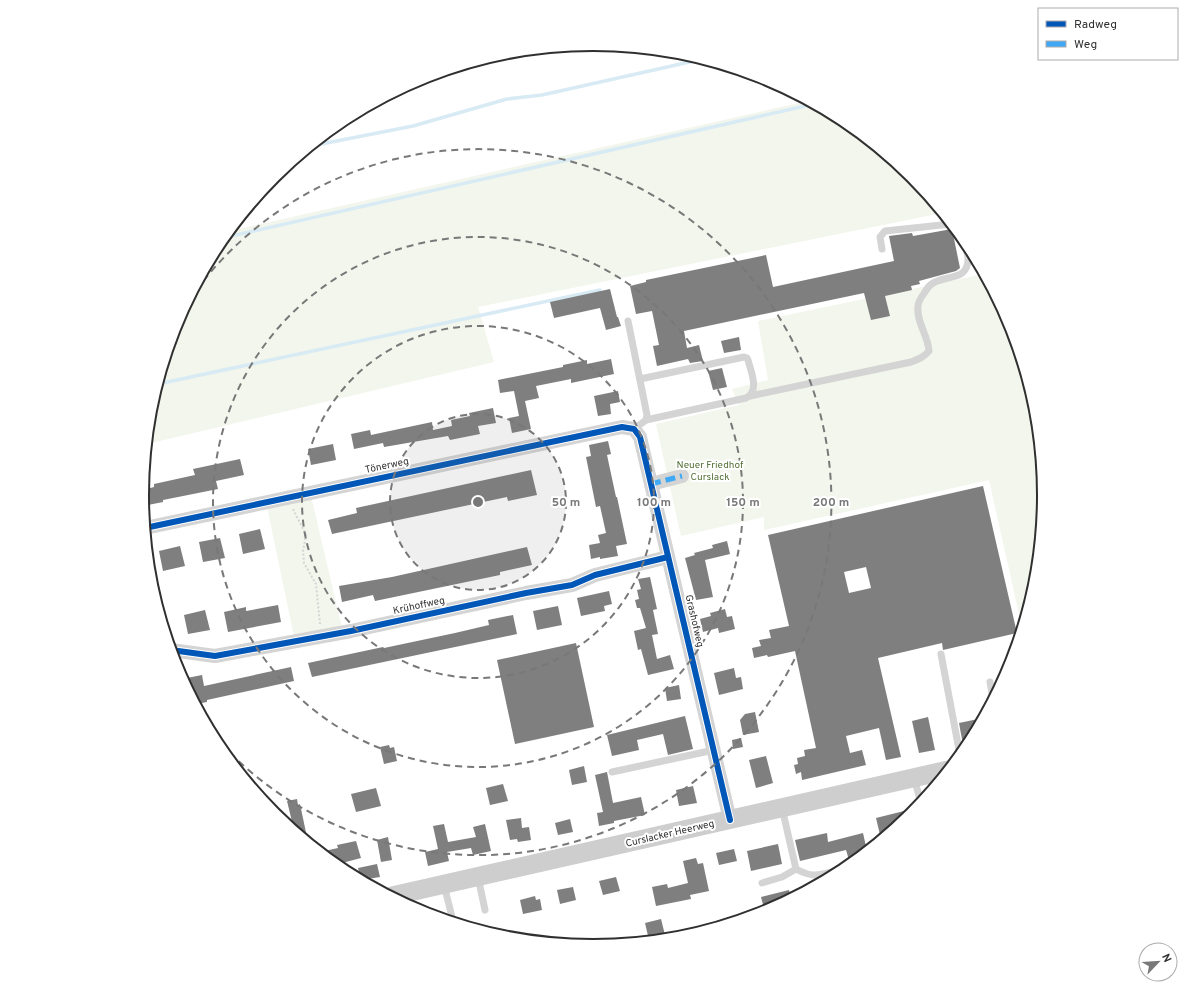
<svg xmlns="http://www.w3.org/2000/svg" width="1186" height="990" viewBox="0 0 1186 990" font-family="Overpass,sans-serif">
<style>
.green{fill:#f2f6ec}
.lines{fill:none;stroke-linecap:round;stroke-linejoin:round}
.stream{stroke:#d8ebf4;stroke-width:3.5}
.building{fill:#7f7f7f;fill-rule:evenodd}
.path{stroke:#d4d4d4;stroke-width:2;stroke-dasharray:2 2;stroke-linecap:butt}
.lane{stroke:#d4d4d4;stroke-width:7}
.street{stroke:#d4d4d4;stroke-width:14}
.secondary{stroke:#cecece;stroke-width:19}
.quiet{stroke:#3fa9f5;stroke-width:5;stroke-dasharray:10 5;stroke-linecap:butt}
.cycleway-casing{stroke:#fff;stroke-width:8}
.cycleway{stroke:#0057b8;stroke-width:6}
.ring{fill:none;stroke:#787878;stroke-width:2;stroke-dasharray:7 5}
.labels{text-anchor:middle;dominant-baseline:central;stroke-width:4;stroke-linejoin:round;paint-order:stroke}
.park-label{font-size:10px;fill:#567139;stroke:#fff}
.street-label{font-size:10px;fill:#303030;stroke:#fff}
.rim{fill:none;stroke:#303030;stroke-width:2}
.centre{fill:#787878;stroke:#fff;stroke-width:2}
.ring-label{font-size:12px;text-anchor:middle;font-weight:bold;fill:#787878;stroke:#fff;stroke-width:4;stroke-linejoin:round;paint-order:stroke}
</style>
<rect width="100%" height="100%" fill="#fff"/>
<g class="green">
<path d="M808,101L844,120L912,176L942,213L478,307L494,362L147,444L151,407L176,322L218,244L229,231Z"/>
<path d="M984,274L1010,323L1035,407L1044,495L1035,583L1022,627L989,480L764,530V517L681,536L656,424L739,405L732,389L768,380L758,321Z"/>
<path d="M310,492L343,632L295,641L266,502Z"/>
</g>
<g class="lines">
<g class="stream">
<path d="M311,146L413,126L507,99L542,95L703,59"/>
<path d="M223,238L814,104"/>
<path d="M158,384L600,290"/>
</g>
</g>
<g class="building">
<path d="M952,229L960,268L956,271L919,281L920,284L911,286L912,290L885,296L890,316L871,320L864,293L684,331L687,348L699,345L703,361L690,363L688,359L657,366L653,346L659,345L652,311L636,314L630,286L646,282V280L766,255L773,287L894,261L889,236L912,233L913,236Z"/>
<path d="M610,289L617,317H618L621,326L606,330L600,308L554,318L550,302Z"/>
<path d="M739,337L741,350L724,353L721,341Z"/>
<path d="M611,359L614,374L571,383V379L536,386L539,398L525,401L531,429L512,433L509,418L519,416L514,391L500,393L498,380L563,367V365L587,360V364Z"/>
<path d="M722,368L727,387L713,390L708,371Z"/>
<path d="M618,391L620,402L610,404L611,414L598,416L594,396Z"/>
<path d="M493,408L496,423L478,426L480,434L450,440L448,436L384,447L383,443L354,449L351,434L370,430L371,435L432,422L433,430L452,426L451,420L470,416L469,413Z"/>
<path d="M608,441L611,454L607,455L616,497H617L627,544L616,546L618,556L600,559V557L591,559L589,545L600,543L598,535L606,533L600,506L596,507L586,457L591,456L589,445Z"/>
<path d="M333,444L336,460L311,465L308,449Z"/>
<path d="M240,459L244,475L216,481L218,489L163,500V502L143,506V490L154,487V484L195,475L193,469Z"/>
<path d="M531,470L537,495L508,501L507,497L332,534L328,520L357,513L356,508Z"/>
<path d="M983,486L1017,633L943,650L942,643L878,658L901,757L886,760L879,728L846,736L850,753L862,750L866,765L802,780L801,772L796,774L794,765L798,764L797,758L805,756L804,750L816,748L795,651L768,657L767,655L754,658L752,648L761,646L759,640L771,638L769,630L789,626L768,535ZM866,567L871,588L849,593L844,572Z"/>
<path d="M260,529L265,549L243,554L239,534Z"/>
<path d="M220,538L225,558L203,562L199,542Z"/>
<path d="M727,541L730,554L705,560L713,597L696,600L685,558L695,555L694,553L713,548L712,545Z"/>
<path d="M180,546L185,566L163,571L159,551Z"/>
<path d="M527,547L532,565L500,572V575L375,601L373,595L342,602L339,586L392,577Z"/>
<path d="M650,577L657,609L653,610L658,634L652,635L657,659L670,655L674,669L648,675L641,649L638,650L634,631L646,628L640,608H637L635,600L639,599L637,590L641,589L638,579Z"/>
<path d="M609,591L612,604L604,606L605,611L581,616L577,598Z"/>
<path d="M278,605L281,622L228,632L224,612L246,607V611Z"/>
<path d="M558,606L562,625L537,630L533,611Z"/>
<path d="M725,609L727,617L732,616L735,629L719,633L718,628L703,632L700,619L711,616L710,613Z"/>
<path d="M205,610L210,630L188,634L184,615Z"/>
<path d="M513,615L517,634L312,677L308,663L383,647L384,648L455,633L489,625L488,620Z"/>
<path d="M576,643L594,727L515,744L497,660Z"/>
<path d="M291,667L294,681L207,700V702L196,704L182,679L202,675L204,686Z"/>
<path d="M734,668L736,678L741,677L743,689L719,695L714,673Z"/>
<path d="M679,685L681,699L667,701L665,688Z"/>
<path d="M755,712L759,732L743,735L740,720L745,714Z"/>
<path d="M685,716L693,749L668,755L663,734L637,740L639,750L612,756L607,735Z"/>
<path d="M928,717L935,750L919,753L912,721Z"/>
<path d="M983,718L969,744L963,745L959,723Z"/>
<path d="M741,738L743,747L733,749L732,740Z"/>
<path d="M389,745L390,748L394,747L397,761L384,764L380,747Z"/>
<path d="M766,756L773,783L756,788L749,760Z"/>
<path d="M584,766L587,782L572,785L569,770Z"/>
<path d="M607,772L613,803L641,797L645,815L614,821V823L599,826L597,813L603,812L595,775Z"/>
<path d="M503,784L508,801L490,805L486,788Z"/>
<path d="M693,786L697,803L679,806L676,790Z"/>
<path d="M376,788L381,806L356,812L351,794Z"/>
<path d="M297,799L298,805L300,804L308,842L294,830L287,801Z"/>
<path d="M916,808L912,814L881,839L876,818Z"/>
<path d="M521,818L522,828L529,827L531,840L518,842L517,839L510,840L506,820Z"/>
<path d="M570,819L573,832L558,835L555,823Z"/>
<path d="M444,824L448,842L476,837L473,827L485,824L491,851L473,855L471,848L447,852L449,861L428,866L425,852L438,849L433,826Z"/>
<path d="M827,833L828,842L863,833L867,851L858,858L849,860L846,850L800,861L795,840Z"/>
<path d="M388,837L392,860L381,862L377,840Z"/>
<path d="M356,841L361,858L342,863L341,860L333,862L320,852L338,848L337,845Z"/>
<path d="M778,844L782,864L751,871L747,851Z"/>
<path d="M734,849L737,861L719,865L716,853Z"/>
<path d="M696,858L698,864L703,863L709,891L690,895L691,899L656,906L652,887L667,884L668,888L688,883L683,861Z"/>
<path d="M377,864L380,877L361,880L358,868Z"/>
<path d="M616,877L620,891L603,895L599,881Z"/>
<path d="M573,887L576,900L560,904L557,890Z"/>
<path d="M789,890L791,898L765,912L761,897Z"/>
<path d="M535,896L536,900L540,899L542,910L523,914L520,900Z"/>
<path d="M661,919L666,939L649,940L645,923Z"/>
</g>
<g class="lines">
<path class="path" d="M293,509L306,535L303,551L304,563L316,584L320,624"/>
<g class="lane">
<path d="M882,249L880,237L885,231L951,224"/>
<path d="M628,321L647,415L646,420L634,429"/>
<path d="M640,379L744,357L747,358L748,360C751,372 760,391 746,398L646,420"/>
<path d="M750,396L911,362C919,359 924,357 929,351C928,335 916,322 918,306C918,302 922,296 925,292C927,288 931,284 935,282C950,275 969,280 968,257C967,251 965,245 963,239"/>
<path d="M941,654L960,755"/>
<path d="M990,682L993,699"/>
<path d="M612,772L714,750"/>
<path d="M914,778L921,803"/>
<path d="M782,808L796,869C811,877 816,876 832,872"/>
<path d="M478,877L485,910"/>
<path d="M762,883L782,877L796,869"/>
<path d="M444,885L453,921"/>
</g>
<g class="street">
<path d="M651,484L682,476"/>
<path d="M145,528L622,427L634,429L640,437L730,820"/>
<path d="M171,650L215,656L351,631L526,593L572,585L595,575L668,557"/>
</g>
<path class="secondary" d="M392,896L948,770"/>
<path class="quiet" d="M651,484L682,476"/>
<defs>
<g id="cycleway">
<path d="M145,528L622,427L634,429L640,437L730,820"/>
<path d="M171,650L215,656L351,631L526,593L572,585L595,575L668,557"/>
</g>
</defs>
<use href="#cycleway" class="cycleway-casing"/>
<use href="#cycleway" class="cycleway"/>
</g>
<circle cx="478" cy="502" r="88" fill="#787878" fill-opacity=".12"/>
<g class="ring">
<circle cx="478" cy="502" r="88"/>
<circle cx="478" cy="502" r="176"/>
<circle cx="478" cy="502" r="265"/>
<path d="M189 300A353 353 0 1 1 214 736"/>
</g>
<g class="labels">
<g class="park-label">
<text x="710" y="465">Neuer Friedhof<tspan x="710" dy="12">Curslack</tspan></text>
</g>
<g class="street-label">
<text transform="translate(387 466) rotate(-12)">Tönerweg</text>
<text transform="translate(419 606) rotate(-12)">Krühoffweg</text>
<text transform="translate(694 621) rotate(77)">Grashofweg</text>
<text transform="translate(670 834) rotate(-13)">Curslacker Heerweg</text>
</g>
</g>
<path d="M0 0H1186V990H0ZM149 495a444 444 0 1 1 888 0a444 444 0 1 1-888 0Z" fill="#fff" fill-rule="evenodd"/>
<path class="rim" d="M149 495a444 444 0 1 1 888 0a444 444 0 1 1-888 0Z"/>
<circle cx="478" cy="502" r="6" class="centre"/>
<g class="ring-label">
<text x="566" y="506">50 m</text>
<text x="654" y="506">100 m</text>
<text x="743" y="506">150 m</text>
<text x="831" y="506">200 m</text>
</g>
<rect x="1038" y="8" width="140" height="52" fill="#ffffff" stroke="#acacac"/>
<rect x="1046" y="21" width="20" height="6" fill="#0057b8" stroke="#acacac"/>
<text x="1074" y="28" font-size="12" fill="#303030">Radweg</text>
<rect x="1046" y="41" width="20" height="6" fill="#3fa9f5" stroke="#acacac"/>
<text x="1074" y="48" font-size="12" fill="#303030">Weg</text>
<g transform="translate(1158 962) rotate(65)"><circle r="19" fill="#ffffff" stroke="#acacac"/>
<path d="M0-3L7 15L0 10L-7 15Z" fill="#787878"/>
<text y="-6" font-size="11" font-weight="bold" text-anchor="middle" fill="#303030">N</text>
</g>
</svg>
